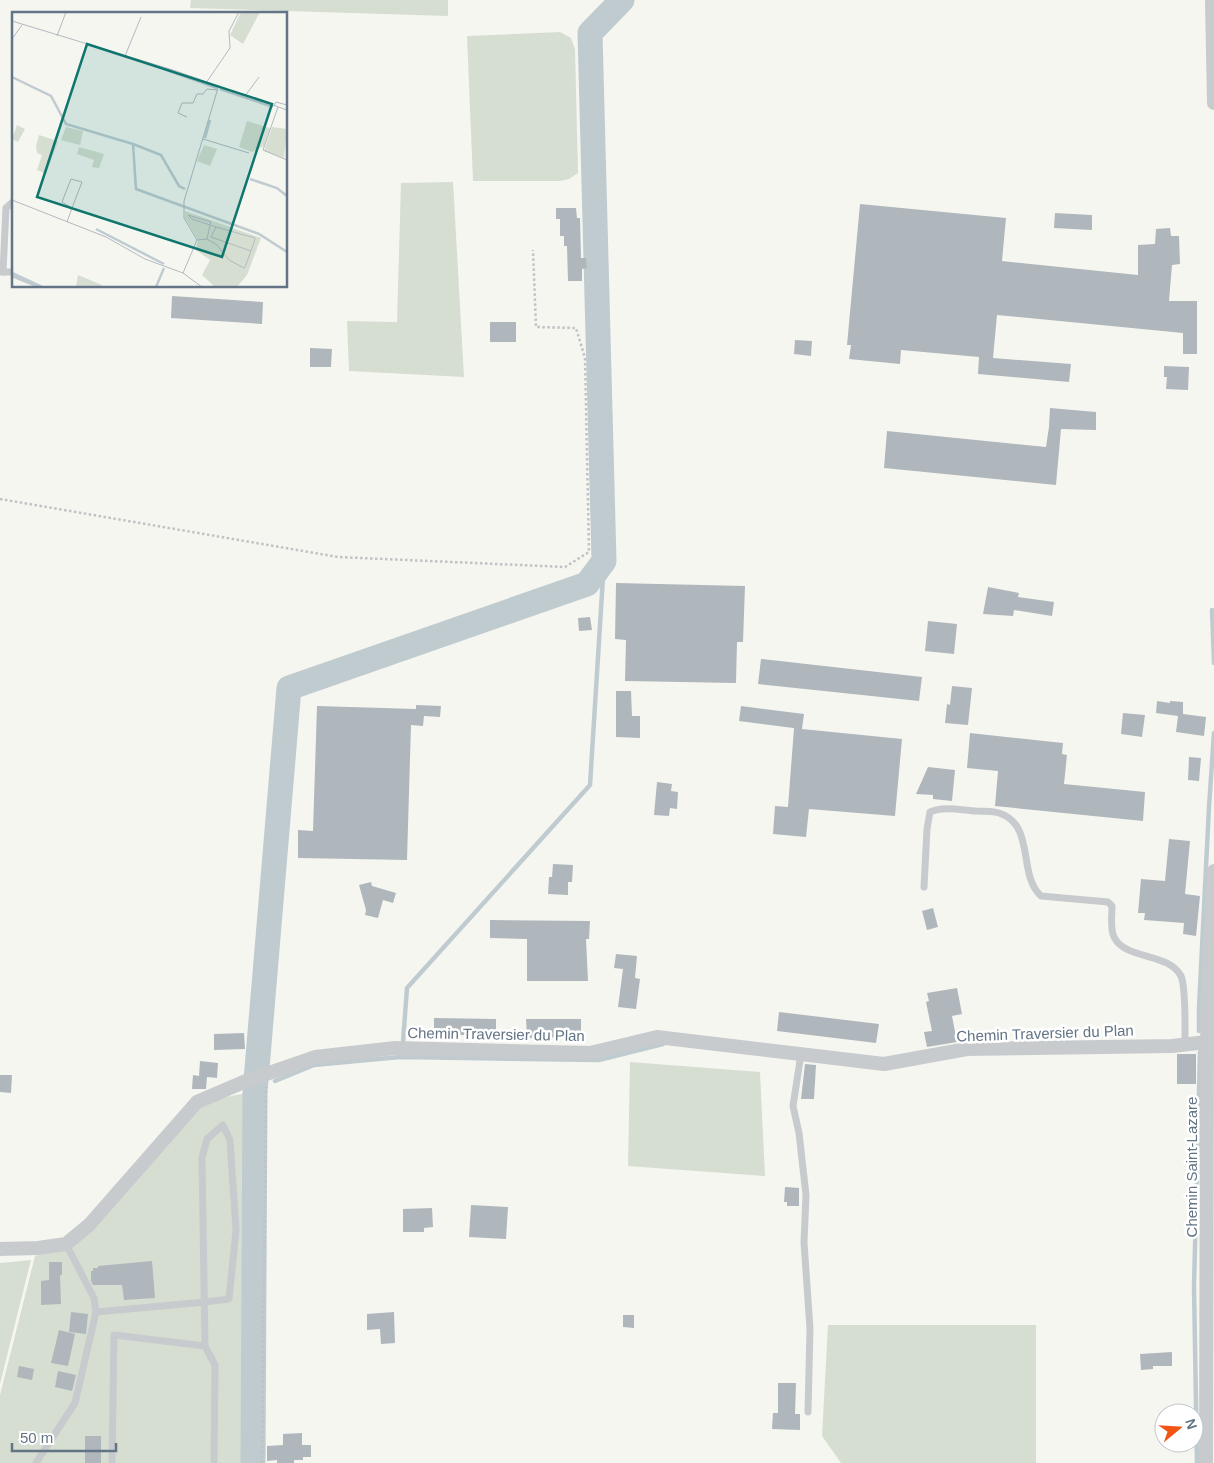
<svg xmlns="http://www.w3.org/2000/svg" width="1214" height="1463" viewBox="0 0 1214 1463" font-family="Arial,sans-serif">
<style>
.green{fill:#d6ded2}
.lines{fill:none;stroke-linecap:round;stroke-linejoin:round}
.stream{stroke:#c0cbd0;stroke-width:4.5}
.river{stroke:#c0cbd0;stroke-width:25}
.building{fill:#afb7bc}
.path{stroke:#c0c2c4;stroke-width:2.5;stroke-dasharray:2.5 2.5;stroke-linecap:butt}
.service{stroke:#c8cbce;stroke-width:7}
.minor{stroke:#c8cbce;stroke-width:14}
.labels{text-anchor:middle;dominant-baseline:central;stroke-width:5;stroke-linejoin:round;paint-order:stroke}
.street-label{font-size:15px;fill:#627485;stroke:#fff}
.inset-river{fill:none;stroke:#c0cbd0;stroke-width:2.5}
.inset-road{fill:none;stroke:#b2bac0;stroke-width:1}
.view{fill:#0f766e;fill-opacity:0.15;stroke:#0f766e;stroke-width:2.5}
.inset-edge{fill:none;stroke:#627485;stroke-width:2.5}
</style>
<rect width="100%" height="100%" fill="#f6f6f1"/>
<g class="green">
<path d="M191,0H448V16L190,8Z"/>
<path d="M560,32L571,38L575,49L578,173L569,179L560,181H473L467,36Z"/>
<path d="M453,182L464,377L349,371L347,321L397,322L401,183Z"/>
<path d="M630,1062L760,1072L765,1176L628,1166Z"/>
<path d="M247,1093L245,1314L246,1463H0V1395L35,1256L69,1247L197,1109L216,1099Z"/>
<path d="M31,1260L0,1384V1263Z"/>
<path d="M828,1325H1036V1463H841L822,1436Z"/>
</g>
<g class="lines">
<g class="stream">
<path d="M1212,610L1214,663"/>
<path d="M1199,1031V1008L1209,807L1214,733"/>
<path d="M403,1042L407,988L590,785L604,561"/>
<path d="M275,1081L314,1065L400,1057L599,1060L663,1044"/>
<path d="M1197,1463L1194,1286L1200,1052"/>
</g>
<path class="river" d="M253,1463L255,1092L289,688L587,584L604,561L590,33L622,0"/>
</g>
<g class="building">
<path d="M860,204L1006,218L1002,261L1138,275V245L1155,244L1156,229L1170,228L1171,236H1179L1180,264L1172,265L1169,301H1197V354H1183V333L997,315L993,358L1071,364L1069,382L978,374L979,357L901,350L900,364L849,359L851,345H847Z"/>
<path d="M556,208H576L577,218H580L581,258H586L587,268L582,269V281H568L567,246H564V236H560V219H556Z"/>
<path d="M1055,213L1092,215V230L1054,228Z"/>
<path d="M172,296L263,302L262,324L171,318Z"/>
<rect x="490" y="322" width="26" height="20"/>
<path d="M795,340L812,341L811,356L794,354Z"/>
<path d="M310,348L332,349L331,367H310Z"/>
<path d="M1164,366L1189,367L1188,390L1166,389L1167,377H1164Z"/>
<path d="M1050,408L1096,412V430L1061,429L1056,485L884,468L887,431L1046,447L1049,427Z"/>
<path d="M616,583L745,586L743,642H737L736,683L625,681L626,640L615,639Z"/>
<path d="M988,587L1019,593L1018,597L1054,602L1052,616L1014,610L1013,616L983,614Z"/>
<path d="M590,617L592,630L579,631L578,618Z"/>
<path d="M928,621L957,624L954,654L925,651Z"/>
<path d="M761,659L922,677L919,701L758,684Z"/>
<path d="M952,686L972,688L968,725L945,723L947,704L950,705Z"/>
<path d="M616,691H631L632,716H640V738L616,737Z"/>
<path d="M1157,701L1170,703V701L1183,702V714L1206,717L1204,736L1176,732L1178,716L1156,713Z"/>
<path d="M416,705L441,706L440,717L424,716L423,726L411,725L407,860L298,858V830L313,831L317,706L416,709Z"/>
<path d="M741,706L804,714L802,729L902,739L895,816L809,809L806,837L773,834L775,806L788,807L794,728L801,729L739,721Z"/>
<path d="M1123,713L1145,715L1142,737L1121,734Z"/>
<path d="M970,733L1063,743L1062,754L1067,755L1064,784L1145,792L1143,821L995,806L998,771L967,768Z"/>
<path d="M1189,757L1201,758L1199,781L1188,780Z"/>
<path d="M928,767L955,770L952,801L933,799V795L916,794Z"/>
<path d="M657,782L672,784L671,791L678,792L677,809L670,808L669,816L654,815Z"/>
<path d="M1169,839L1190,841L1185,894L1200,896L1196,936L1183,934L1184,923L1144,920L1145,913H1138L1141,879L1165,881Z"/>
<path d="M553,864L573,865L572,882H568V895L548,894L549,877H552Z"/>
<path d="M371,882L372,886L396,893L393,903L383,900L378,918L365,915L366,910L359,885Z"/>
<path d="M933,908L938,927L927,930L922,911Z"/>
<path d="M490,920L590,921L589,939H586L588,981H527V939L490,938Z"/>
<path d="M616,954L637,956L635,978L640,979L636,1009L618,1007L623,969L614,968Z"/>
<path d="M957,988L962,1014L952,1016L957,1042L927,1047L924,1032L932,1031L926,1002L929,1001L927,993Z"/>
<path d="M779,1012L879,1024L876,1043L777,1031Z"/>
<path d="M434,1018L496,1019V1035H434Z"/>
<path d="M526,1019H581V1037L527,1038Z"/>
<path d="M244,1033L245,1049L214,1050V1034Z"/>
<rect x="1177" y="1054" width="19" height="30"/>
<path d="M200,1061L218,1063L217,1078L207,1077L206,1089H192L193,1075L199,1076Z"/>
<path d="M805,1064L816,1065L814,1099H801Z"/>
<path d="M0,1075H12L11,1093L0,1092Z"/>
<path d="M785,1187L799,1188V1206H787V1202H784Z"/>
<path d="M471,1205L508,1207L506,1239L469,1237Z"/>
<path d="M432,1208L433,1227L424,1228V1232H403V1209Z"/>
<path d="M152,1261L155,1298L124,1300L122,1285H93L91,1281V1271H93V1268H98V1266Z"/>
<path d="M49,1262H62V1275H60L61,1304L41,1305V1281L49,1280Z"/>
<path d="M71,1312L88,1314L86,1334L69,1332Z"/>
<path d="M394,1312L395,1343L381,1344L380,1329L367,1330V1314Z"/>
<path d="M623,1315H634V1328L623,1327Z"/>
<path d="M59,1330L75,1334L68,1366L51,1363Z"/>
<path d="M1172,1352V1366H1153V1369L1141,1370L1140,1354Z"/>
<path d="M19,1366L34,1369L32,1380L17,1377Z"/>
<path d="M58,1371L76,1375L72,1391L55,1387Z"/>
<path d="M778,1383H796L795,1414H800V1430L772,1429L773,1413H778Z"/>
<path d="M302,1433V1445H311V1457H303V1460H294V1463H277V1460L267,1461V1446L283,1445V1434Z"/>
<rect x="85" y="1436" width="16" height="27"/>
</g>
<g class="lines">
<g class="path">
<path d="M0,499L338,557L565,567L589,552L585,358L576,328L536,327L533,250"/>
<path d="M262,1463L266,1087"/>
</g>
<g class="service">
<path d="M0,272H14"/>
<path d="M3,272L6,208L14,201"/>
<path d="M924,887L927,829L930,812C944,806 960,810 976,811C983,811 992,811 999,813C1036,825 1017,874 1041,896L1108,902L1112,906C1112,915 1110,929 1114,937C1125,960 1168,952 1181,976C1186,987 1185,1030 1185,1045"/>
<path d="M801,1054L793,1106L799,1133L806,1195L804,1242L810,1329L808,1412"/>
<path d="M96,1312L205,1302L229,1299L236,1230L230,1140L223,1125L207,1139L202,1158L205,1346"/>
<path d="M36,1463L75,1403L96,1312L94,1298L66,1244"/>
<path d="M112,1463L114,1335L205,1346L215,1365L214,1463"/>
</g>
<g class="minor">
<path d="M1212,0L1214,103"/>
<path d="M0,1249L38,1248L66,1244L89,1225L197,1102L246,1081L315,1057L395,1048L590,1053L657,1037L884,1064L967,1049L1172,1046L1207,1042"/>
<path d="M1206,1463L1207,1042L1210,941L1214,871"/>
</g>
</g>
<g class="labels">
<g class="street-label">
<text transform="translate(1045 1033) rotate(-2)">Chemin Traversier du Plan</text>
<text transform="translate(496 1034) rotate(1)">Chemin Traversier du Plan</text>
<text transform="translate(1191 1167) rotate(-90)">Chemin Saint-Lazare</text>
</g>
</g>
<g transform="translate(12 12)">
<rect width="275" height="275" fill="#f6f6f1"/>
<path d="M229,0H248L231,32L218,23ZM235,109L258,116L252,134L240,140L227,135ZM5,113L13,117L6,130L0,127ZM54,115L71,119L68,133L49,128ZM260,115L275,117L272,146L252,139ZM27,123L46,129L34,162L25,158L30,143L25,141L24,134ZM192,133L205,137L198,154L185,149ZM67,135L92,142L87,156L80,155L82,148L65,142ZM173,199L249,226L235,263L225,275H203L190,263L198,248L184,238L186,228L173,206ZM66,263L90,273L91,275H64Z" fill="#d6ded2"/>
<path class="inset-river" d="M152,57L205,76M0,65L39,84L54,112L121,132L124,177L247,222L275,240M208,77L261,95M193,126L198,108M121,132L149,143L167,174L173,177M238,167L265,176L275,184M84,217L152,252M0,261L30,275M0,264L27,275M144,275L152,256"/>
<path class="inset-road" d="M0,9L161,58L275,98M45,24L54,0M0,27L10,13M113,44L129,5M194,71L218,36L217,19L227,0M233,84L247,65M262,94L264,90L275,93M266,95L251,138L275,148M175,105L166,101L170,91H181L185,82H191L195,77L206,78M191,127L237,141M0,188L94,225L133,247L171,261L190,275M55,210L60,196L70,170L59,167L50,190L60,196M195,227L198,213L199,210L176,203L180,207L204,215M185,228L195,227L205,233L217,248L232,256L233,255L239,239L243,227V226L204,215L199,225L239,239M171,261L185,228L172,206V189L206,76"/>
<path class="view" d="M75,32L260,92L210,245L25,185Z"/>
<rect width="275" height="275" class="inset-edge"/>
</g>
<g transform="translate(1179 1428) rotate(72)"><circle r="24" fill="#ffffff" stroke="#c0c7ce"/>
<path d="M0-4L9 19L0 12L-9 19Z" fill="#f25416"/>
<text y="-8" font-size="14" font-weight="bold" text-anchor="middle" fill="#627485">N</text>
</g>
<path d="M12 1443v8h104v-8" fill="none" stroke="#627485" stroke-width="2.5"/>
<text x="20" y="1443" font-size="15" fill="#627485" stroke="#ffffff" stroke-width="4" paint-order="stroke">50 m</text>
</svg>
